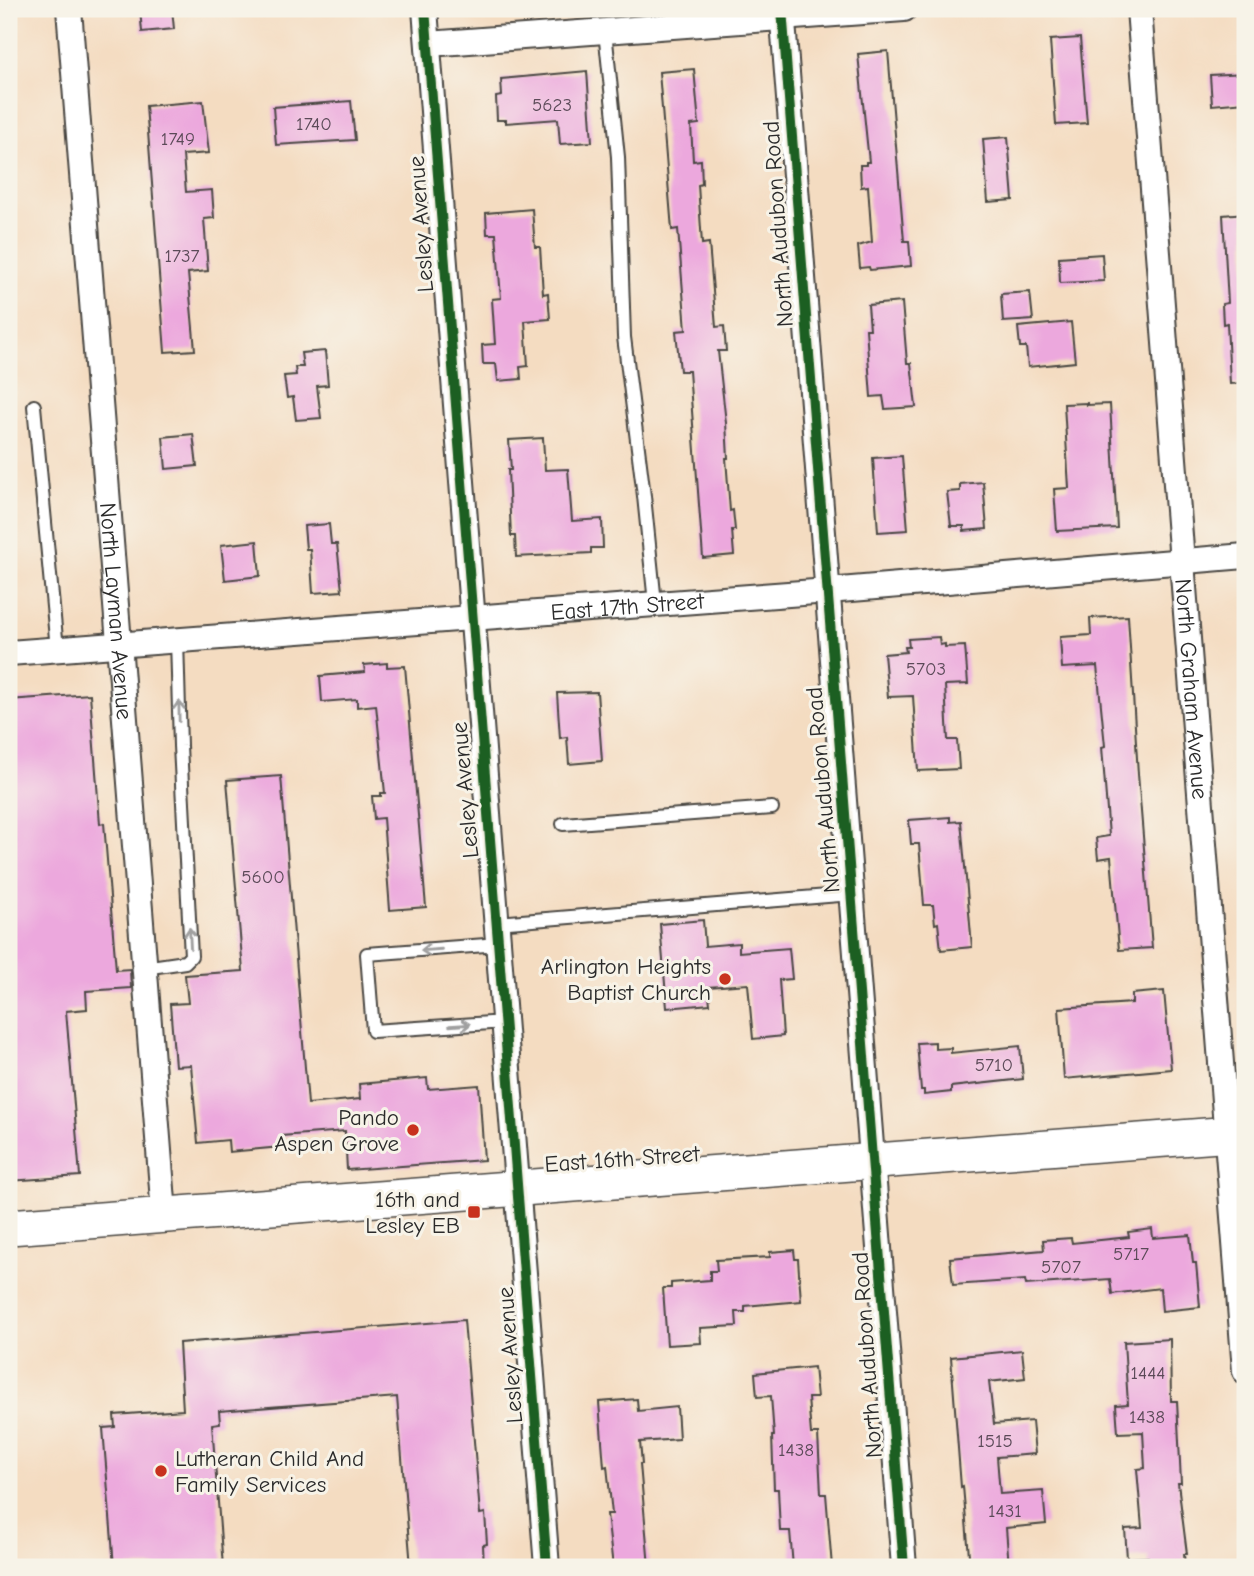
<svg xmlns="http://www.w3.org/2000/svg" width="1254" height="1576" viewBox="0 0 1254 1576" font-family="'Comic Neue',sans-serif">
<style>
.building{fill:#eca8dd}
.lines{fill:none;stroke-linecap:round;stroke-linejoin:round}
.lane-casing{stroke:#494642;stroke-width:16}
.street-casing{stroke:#494642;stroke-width:28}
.secondary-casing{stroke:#494642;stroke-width:38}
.lane{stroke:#fff;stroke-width:12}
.street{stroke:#fff;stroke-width:24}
.secondary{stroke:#fff;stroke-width:35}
.cycleway-casing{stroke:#f7f3e8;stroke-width:15}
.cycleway{stroke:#1b5e20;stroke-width:10}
.oneway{stroke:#a0a0a0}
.poi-dot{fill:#c8321e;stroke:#f7f3e8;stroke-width:2.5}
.labels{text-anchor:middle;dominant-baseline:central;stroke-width:6;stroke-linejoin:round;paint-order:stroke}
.number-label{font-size:19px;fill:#5b4a58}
.street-label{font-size:23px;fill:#2b2b2b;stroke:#f7f3e8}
.poi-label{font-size:23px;fill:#2b2b2b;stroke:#f7f3e8;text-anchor:end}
</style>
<rect width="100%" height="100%" fill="#f7f3e8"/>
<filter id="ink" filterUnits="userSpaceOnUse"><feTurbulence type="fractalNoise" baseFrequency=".0143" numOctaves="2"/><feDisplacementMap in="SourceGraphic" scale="14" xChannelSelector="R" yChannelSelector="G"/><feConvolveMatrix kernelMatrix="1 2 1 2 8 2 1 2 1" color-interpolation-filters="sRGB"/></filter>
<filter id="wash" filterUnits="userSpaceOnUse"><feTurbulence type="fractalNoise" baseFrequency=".00686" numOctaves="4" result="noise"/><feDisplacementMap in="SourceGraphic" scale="28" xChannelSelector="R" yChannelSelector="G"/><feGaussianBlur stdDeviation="1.57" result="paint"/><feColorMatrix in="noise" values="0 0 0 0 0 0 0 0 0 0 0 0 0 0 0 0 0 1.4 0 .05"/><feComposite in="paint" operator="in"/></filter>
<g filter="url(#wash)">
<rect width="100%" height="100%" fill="#f4dcc1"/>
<g id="blocks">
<g class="building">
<path d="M140,9H172L174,29L142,32Z"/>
<path d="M1080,38L1087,123L1056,125L1050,40Z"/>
<path d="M888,51L904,241H909L911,266L870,270L869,267L860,268L858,246L872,242L868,186L861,187L860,165H866V162H869L858,54Z"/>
<path d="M694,69L699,124L691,125L693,161L701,160L702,184L698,185L702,244L709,243L716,327L724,326L726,351H718L726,423L728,458H726L730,511L733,510L735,530H732L734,555L703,558L689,371H680L676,331L686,330L678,229L672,230L659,72Z"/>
<path d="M587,71L592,142L560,144L558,119L506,123V120H497L496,97L502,96L501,79Z"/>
<path d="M1245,73V102L1212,105L1210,75Z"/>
<path d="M203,101L209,153L183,155L186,192L212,190L214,218L204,219L208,271L188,273L195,350L165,352L146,106Z"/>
<path d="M351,101L355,140L276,145L273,107Z"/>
<path d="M1008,137L1013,200L988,202L983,139Z"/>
<path d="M532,209L535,247H540L543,294L548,293L550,319L525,321L528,366L520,367L521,379L498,381L496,364H483L482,345L495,344L492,299L501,298L496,234H487L486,213Z"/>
<path d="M1245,213V383L1230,384L1227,323L1223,324L1222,304L1228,303L1223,215Z"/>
<path d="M1102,254L1104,281L1060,283L1059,257Z"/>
<path d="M1030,292L1033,320L1003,322L1001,294Z"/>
<path d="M902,302L907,363H911L916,407L885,409L883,396L871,397L866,329H870L868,305Z"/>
<path d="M1071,322L1075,362L1028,367L1026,347H1020L1018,327Z"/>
<path d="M325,351L328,385L317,386L321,418L296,420L293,397L287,398L284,376L296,375L295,367H303L301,353Z"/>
<path d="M1087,403V405L1110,404L1117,528L1057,531L1054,489L1069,488L1064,404Z"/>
<path d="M193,434L197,466L166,469L163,437Z"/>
<path d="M543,438L545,470L568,469L572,521L602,519L603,548H591V553L516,557L515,536H511L508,470H511L509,440Z"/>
<path d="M902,456L908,530L878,532L873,458Z"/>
<path d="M983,482L987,529L964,531V526H951L947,492L960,491V484Z"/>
<path d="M329,524L331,544H337L342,591L313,593L310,549H306L304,526Z"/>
<path d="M257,541L260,576L225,580L221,545Z"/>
<path d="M1128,616L1138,774L1152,948L1119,950L1111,857L1098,859L1096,838L1109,836L1102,747L1105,746L1097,666L1062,668L1060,637L1091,635L1090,618Z"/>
<path d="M939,637L940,645L945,644V647L965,646L968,684L945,685L948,740H957L959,769L918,771L913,696L888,697L884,654L906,652L905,647H909L908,639Z"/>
<path d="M387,663V667L405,666L426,907L390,910L383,818L374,819L372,796H381V793H385L376,705L357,707V699L322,702L320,676L365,672L364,665Z"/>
<path d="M597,692L602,761L569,764L567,737L560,738L557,693Z"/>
<path d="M90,694L100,824L104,823L116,970L130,969L131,988L86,991L87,1009L66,1011L80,1176L9,1181V700Z"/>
<path d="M281,776L308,1104L360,1099L359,1084L427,1078L428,1089L479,1085L484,1160L347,1170L345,1131L281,1136V1147L229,1152L228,1140L198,1143L191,1065L175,1066L170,1004L188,1003L185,975L243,971L227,780Z"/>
<path d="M950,817V822L961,821L972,947L941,950L938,923L935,924L933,905H924L919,844H911L909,820Z"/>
<path d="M703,920L705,946L739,943V952L789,948L792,979L779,980L783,1036L753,1039L748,984L708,987L710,1004L667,1008L660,924Z"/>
<path d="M1164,991L1171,1069L1064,1079L1059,1008L1132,1003V994Z"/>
<path d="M935,1042V1049L951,1048V1053L1020,1046L1023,1079L951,1087V1092L924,1095V1090H921L917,1043Z"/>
<path d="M1152,1229L1153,1238L1190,1235L1193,1263H1196L1200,1307L1162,1311L1160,1288L1112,1294L1110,1279L1026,1285L1025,1280L953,1285L950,1258L1044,1250L1043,1240L1071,1238L1072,1243L1129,1237L1128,1232Z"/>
<path d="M794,1250L795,1259H798L801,1301L745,1306V1312H736L737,1326L700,1328L701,1343L667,1345L663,1288H671V1283L710,1280V1271H717L716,1260L770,1257V1252Z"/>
<path d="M464,1320L480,1514L485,1513L487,1544L483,1545L484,1567H411L397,1397L219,1411L220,1423L212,1424L223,1567H114L103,1428L115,1427L114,1415L183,1410L179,1343Z"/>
<path d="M1170,1339L1171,1401H1177L1181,1483H1178L1187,1554H1184L1185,1567H1149L1148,1557L1127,1558L1125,1529L1142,1528L1137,1469L1145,1468L1143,1432L1118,1433L1116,1405L1128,1404L1124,1342Z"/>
<path d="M1022,1350L1025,1378L989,1382L994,1424L1032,1421L1035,1454L997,1457L1000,1494L1043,1491L1046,1524L1006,1528L1009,1567H970L963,1486L961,1487L951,1357Z"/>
<path d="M814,1367L817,1398H808L811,1434H818L821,1494H826L832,1567H793L790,1531H780L778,1489H774L772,1436H774L771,1396L757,1397L755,1373Z"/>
<path d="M637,1399L638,1411L677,1407L679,1439L640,1442L642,1464H640L649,1567H613L607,1514H612L607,1466L604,1467L599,1402Z"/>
</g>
</g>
</g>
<g filter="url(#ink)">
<use href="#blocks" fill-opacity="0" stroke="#494642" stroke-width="2"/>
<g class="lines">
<defs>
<g id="lane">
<path d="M605,31L618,157L624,337L644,496L655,603"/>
<path d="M34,406L57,649"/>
<path d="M563,824L772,808"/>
<path d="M497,923L852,894"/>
<path d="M499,944L367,954L373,1031L505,1022"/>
<path d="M144,968L185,962L191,956L180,746L177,639"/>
</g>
<g id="street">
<path id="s1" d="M69,9L164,1214"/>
<path d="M425,9L547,1567"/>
<path d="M782,9L904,1567"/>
<path id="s2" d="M1139,9L1245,1371"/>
<path d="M428,44L904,9"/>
<path id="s3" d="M9,653L828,591L1245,556"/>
</g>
<path id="secondary" d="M9,1227L1245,1133"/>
</defs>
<use href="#lane" class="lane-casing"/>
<use href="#street" class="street-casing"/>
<use href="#secondary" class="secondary-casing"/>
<use href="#lane" class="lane"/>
<use href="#street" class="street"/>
<use href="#secondary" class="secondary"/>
<defs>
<g id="cycleway">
<path d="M425,9L547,1567"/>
<path d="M782,9L904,1567"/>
</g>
</defs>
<use href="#cycleway" class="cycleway-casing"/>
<use href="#cycleway" class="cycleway"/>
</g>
<defs><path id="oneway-shaft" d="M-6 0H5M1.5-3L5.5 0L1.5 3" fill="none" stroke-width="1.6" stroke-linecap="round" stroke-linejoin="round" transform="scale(1.75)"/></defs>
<g class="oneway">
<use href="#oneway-shaft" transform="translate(179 711) rotate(-91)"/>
<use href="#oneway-shaft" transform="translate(190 938) rotate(-93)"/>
<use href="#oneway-shaft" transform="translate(431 950) rotate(176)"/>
<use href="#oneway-shaft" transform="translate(460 1025) rotate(-4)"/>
</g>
</g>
<g class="poi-dot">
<circle cx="725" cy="979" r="7"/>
<circle cx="413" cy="1130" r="7"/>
<rect x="467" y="1205" width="14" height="14" rx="3.5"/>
<circle cx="161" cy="1471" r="7"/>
</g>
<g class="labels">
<g class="number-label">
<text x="552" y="105">5623</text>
<text x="314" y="124">1740</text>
<text x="178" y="139">1749</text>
<text x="182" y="256">1737</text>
<text x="926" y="669">5703</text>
<text x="263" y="877">5600</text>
<text x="994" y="1065">5710</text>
<text x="1131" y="1254">5717</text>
<text x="1061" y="1267">5707</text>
<text x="1148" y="1373">1444</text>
<text x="1147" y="1417">1438</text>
<text x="995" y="1441">1515</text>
<text x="796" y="1450">1438</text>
<text x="1005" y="1511">1431</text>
</g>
<g class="street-label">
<text transform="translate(421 224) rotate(-94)">Lesley Avenue</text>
<text transform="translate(778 224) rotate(-94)">North Audubon Road</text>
<text stroke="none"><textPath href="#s3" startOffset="620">East 17th Street</textPath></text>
<text stroke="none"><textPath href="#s1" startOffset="604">North Layman Avenue</textPath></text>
<text stroke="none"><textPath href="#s2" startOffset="682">North Graham Avenue</textPath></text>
<text transform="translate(465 790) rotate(-95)">Lesley Avenue</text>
<text transform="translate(823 790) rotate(-95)">North Audubon Road</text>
<text transform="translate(622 1159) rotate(-4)">East 16th Street</text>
<text transform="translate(510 1355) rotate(-94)">Lesley Avenue</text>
<text transform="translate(867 1355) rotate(-94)">North Audubon Road</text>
</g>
<g class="poi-label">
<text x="711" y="966">Arlington Heights<tspan x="711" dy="26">Baptist Church</tspan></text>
<text x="399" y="1117">Pando<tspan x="399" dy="26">Aspen Grove</tspan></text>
<text x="460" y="1199">16th and<tspan x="460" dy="26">Lesley EB</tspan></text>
<text x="175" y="1458" text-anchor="start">Lutheran Child And<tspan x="175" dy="26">Family Services</tspan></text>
</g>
</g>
<rect width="1254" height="1576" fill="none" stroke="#f7f3e8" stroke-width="35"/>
</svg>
